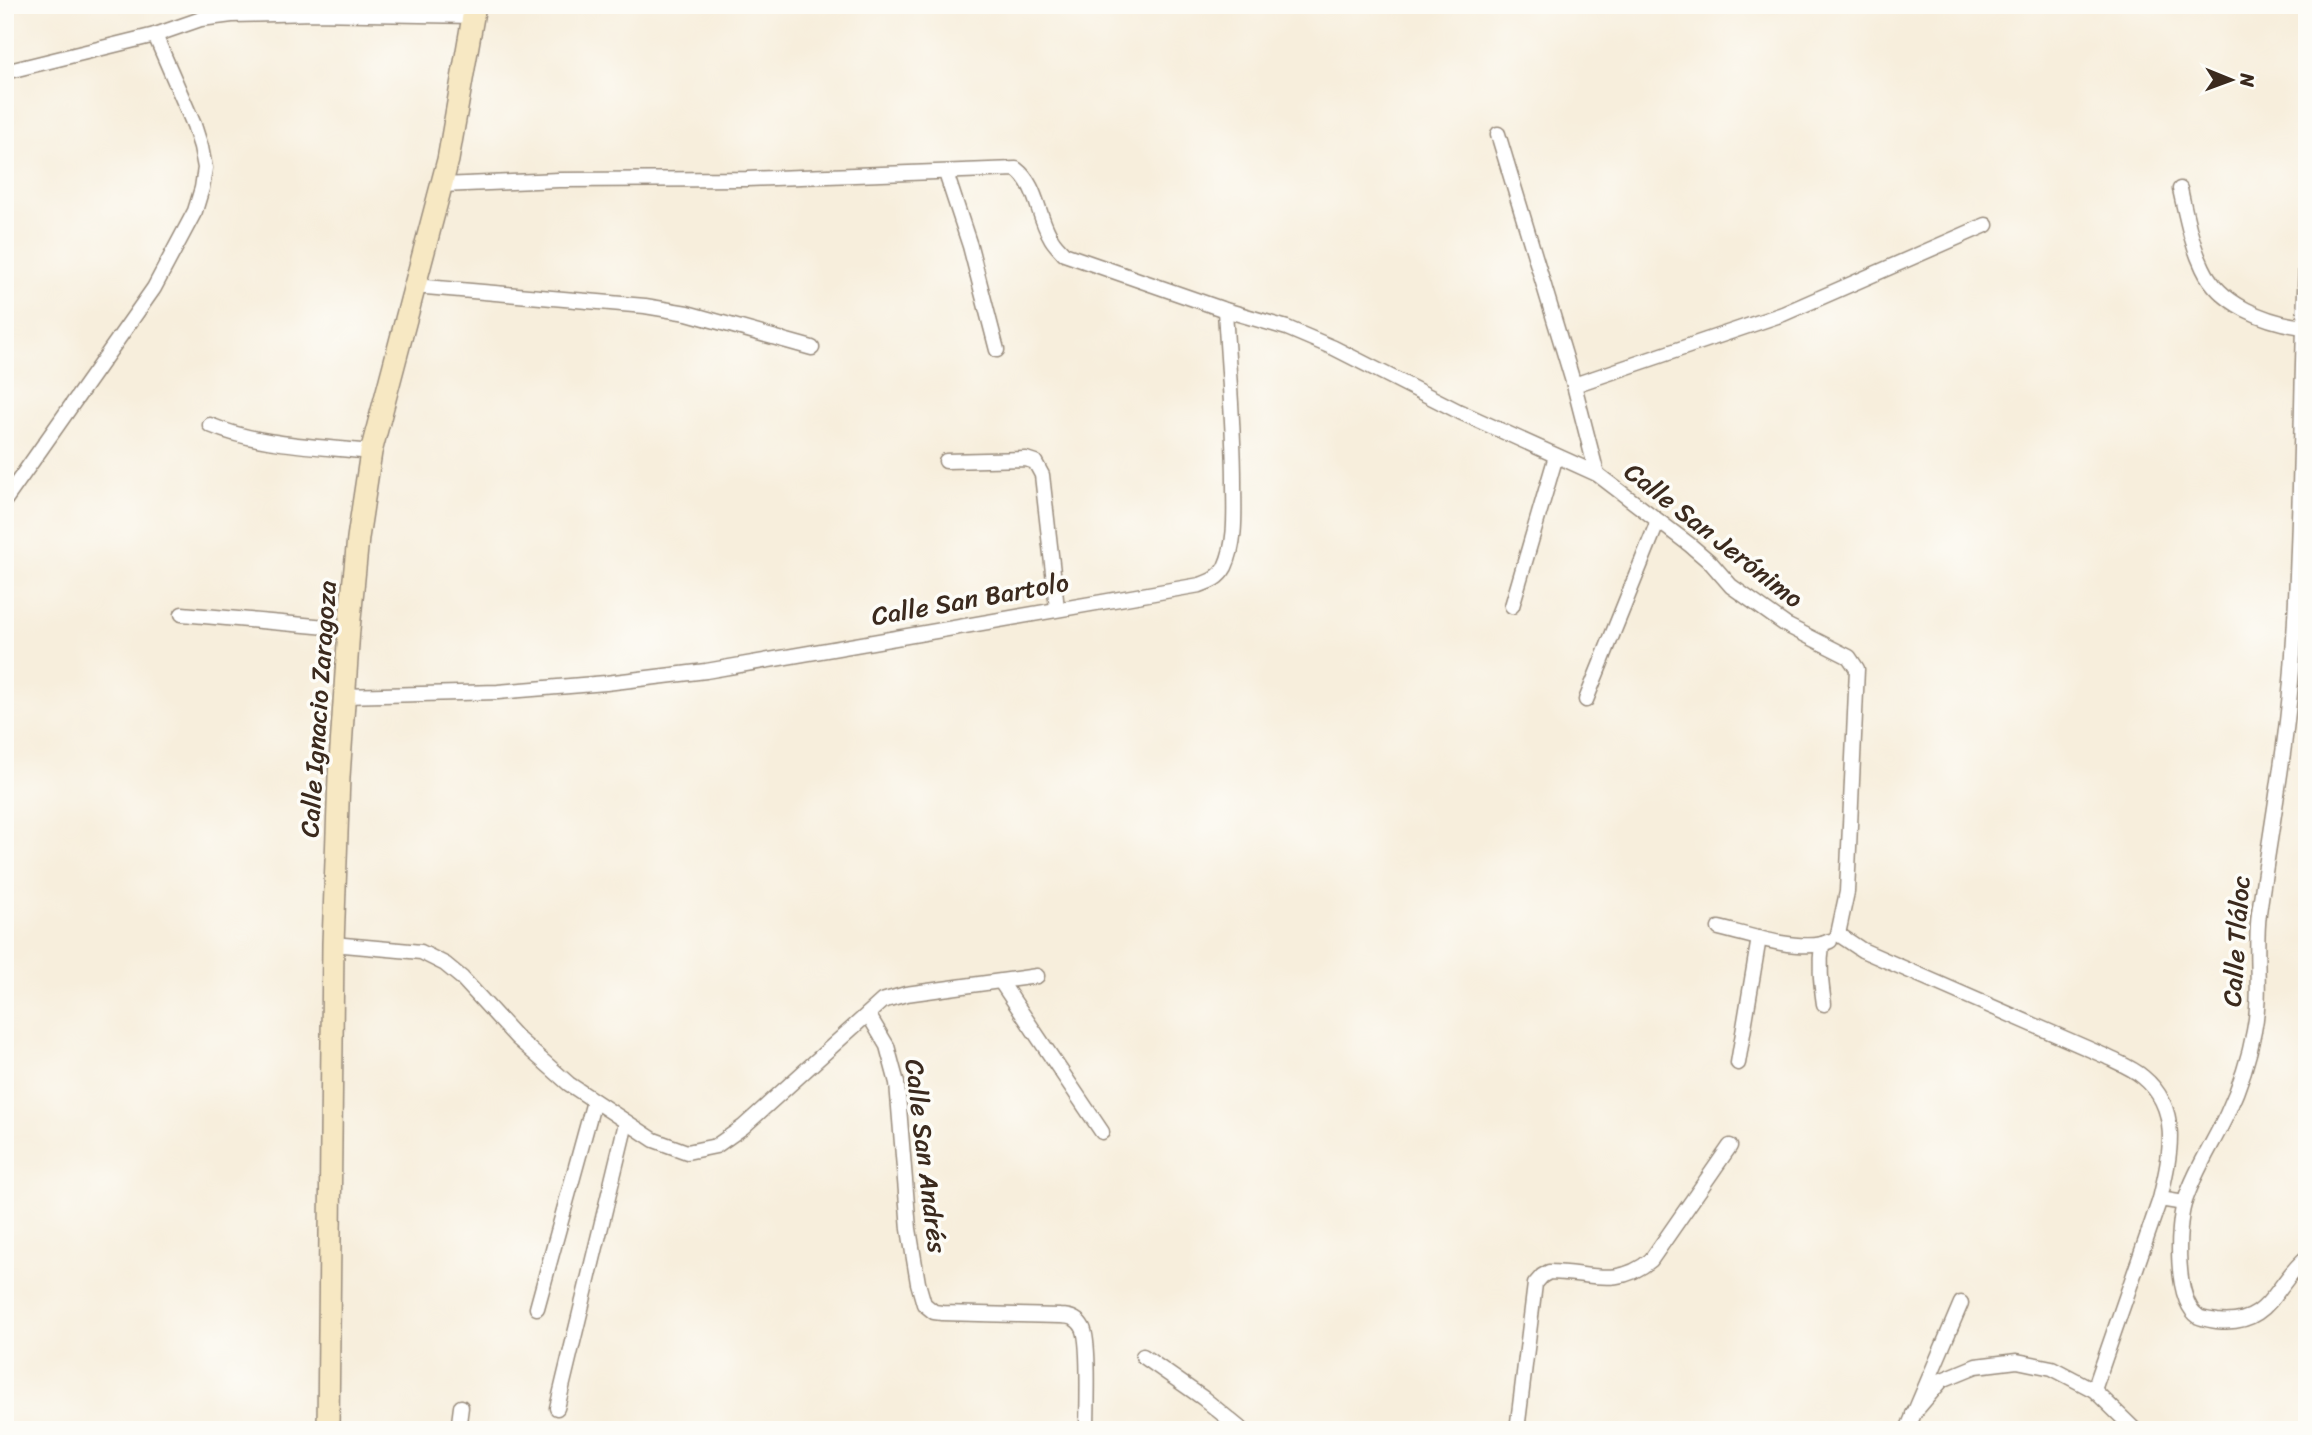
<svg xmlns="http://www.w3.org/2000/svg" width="2312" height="1435" viewBox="0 0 2312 1435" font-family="Sriracha,sans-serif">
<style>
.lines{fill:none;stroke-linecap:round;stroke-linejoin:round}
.street-casing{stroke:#998c7d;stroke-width:17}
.secondary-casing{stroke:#998c7d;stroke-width:24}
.street{stroke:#fff;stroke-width:14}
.secondary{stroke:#f7e8c3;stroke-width:21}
.labels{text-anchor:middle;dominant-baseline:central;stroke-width:7;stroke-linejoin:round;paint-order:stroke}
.street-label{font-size:26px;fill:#3b2a1e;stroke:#fdfcf7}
</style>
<rect width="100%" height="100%" fill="#fdfcf7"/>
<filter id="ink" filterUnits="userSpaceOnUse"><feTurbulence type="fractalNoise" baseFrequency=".0143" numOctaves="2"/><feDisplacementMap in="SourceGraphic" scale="14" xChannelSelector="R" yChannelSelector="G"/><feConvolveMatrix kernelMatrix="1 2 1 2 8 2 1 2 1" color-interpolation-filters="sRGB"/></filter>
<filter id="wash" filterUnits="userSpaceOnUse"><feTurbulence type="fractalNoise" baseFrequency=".00686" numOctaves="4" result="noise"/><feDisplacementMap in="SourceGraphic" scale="28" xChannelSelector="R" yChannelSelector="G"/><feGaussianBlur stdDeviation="1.57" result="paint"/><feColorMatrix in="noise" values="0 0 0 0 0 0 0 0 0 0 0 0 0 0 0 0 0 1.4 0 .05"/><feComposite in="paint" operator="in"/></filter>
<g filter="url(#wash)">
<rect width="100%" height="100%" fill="#f7eedc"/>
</g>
<g filter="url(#ink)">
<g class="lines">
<defs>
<g id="street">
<path d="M5,72L155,35L201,19L232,15L314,13L473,16"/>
<path d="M1498,134L1574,385L1597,474"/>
<path d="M946,173L970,246L997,350"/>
<path d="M442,185L559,180L747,179L1016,169C1037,185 1037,214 1050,236C1053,243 1059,248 1064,254L1225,310L1287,328L1334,348L1460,412L1597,474L1690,545L1711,563L1731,586L1786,625L1849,657L1857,669L1847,892L1838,934"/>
<path d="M2180,189C2186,215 2191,243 2203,268C2220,305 2266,322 2303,327"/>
<path d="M2307,237C2301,376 2302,515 2293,654C2288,741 2271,827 2259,913C2254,952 2262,992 2254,1031C2249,1059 2239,1088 2227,1114C2213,1144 2194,1172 2184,1204C2177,1228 2174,1301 2199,1317C2203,1319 2211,1320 2217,1321C2271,1327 2274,1284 2307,1257"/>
<path d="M414,286L645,306L687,313L812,348"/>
<path d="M1574,385L1783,314L1986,225"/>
<path d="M210,425C260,446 318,446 371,452"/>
<path d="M946,461L1026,459L1035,462L1042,475L1057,608"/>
<path d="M5,500L154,288L195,211L202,188L205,168L201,147L194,125L155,35"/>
<path d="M1512,606L1556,456"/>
<path d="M182,614L349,629"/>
<path d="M344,696L498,692L606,683L706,671L1200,585C1211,581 1219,578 1225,567C1237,541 1234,509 1234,482C1234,425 1228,367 1225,310"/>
<path d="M1586,700L1658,521"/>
<path d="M1719,928C1748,935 1792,950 1822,944"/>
<path d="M1838,934L1862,950L2105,1056C2117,1062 2133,1068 2143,1077C2182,1109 2170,1156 2160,1199"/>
<path d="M333,944L421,952L445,964L462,978L517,1038L569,1084L654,1140L687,1152L716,1146L743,1127L882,1001L906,994L1037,976"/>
<path d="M1001,982L1102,1132"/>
<path d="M1824,1004C1821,983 1819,965 1822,944L1830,941"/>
<path d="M868,1014L887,1046L897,1083L909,1229L918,1283L924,1304L934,1312L942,1313L1060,1316C1070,1316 1078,1318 1083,1328C1090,1342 1087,1411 1087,1430"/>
<path d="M1738,1063L1759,938"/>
<path d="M537,1308L594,1101"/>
<path d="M1143,1356L1203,1398L1242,1430"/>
<path d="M2094,1390L2160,1199L2184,1203"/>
<path d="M557,1408L626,1123"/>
<path d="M1913,1414L1942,1380L1976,1366L2017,1361L2052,1368L2094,1390L2135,1430"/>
<path d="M458,1430L461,1407"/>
<path d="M1517,1430L1535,1284L1542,1276L1549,1272C1589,1272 1616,1289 1651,1260L1730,1146"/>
<path d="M1907,1430L1961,1303"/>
</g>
<path id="secondary" d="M328,1430L333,944L339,777L349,629L358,538L371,452L448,160L475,5"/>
</defs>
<use href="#street" class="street-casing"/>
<use href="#secondary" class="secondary-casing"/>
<use href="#street" class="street"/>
<use href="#secondary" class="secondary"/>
</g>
</g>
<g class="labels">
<g class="street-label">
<text transform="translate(1714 535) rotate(38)">Calle San Jerónimo</text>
<text transform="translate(970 599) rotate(-10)">Calle San Bartolo</text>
<text transform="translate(318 709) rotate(-86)">Calle Ignacio Zaragoza</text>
<text transform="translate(2236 941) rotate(-86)">Calle Tláloc</text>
<text transform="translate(926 1156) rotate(83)">Calle San Andrés</text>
</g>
</g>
<rect width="2312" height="1435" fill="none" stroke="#fdfcf7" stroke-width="28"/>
<g transform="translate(2231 80) rotate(91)" stroke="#fdfcf7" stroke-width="5" paint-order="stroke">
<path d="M0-5L12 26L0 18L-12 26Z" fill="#3b2a1e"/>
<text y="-10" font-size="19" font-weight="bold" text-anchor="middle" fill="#3b2a1e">N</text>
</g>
</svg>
